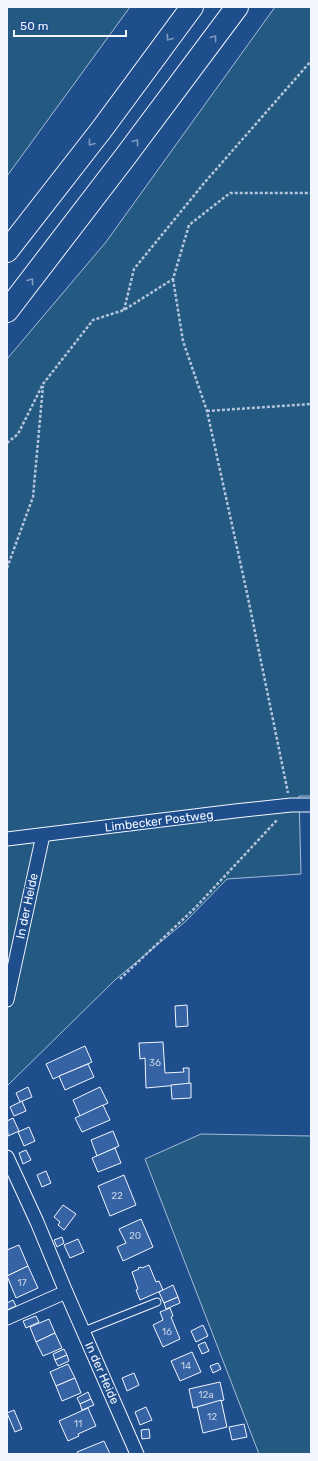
<svg xmlns="http://www.w3.org/2000/svg" width="318" height="1461" viewBox="0 0 318 1461" font-family="Rubik,sans-serif">
<style>
.green{fill:#245a82;stroke:#a8bbd7}
.building{fill:#3563a3;stroke:#f2f6ff}
.lines{fill:none;stroke-linecap:round;stroke-linejoin:round}
.service-casing{stroke:#f2f6ff;stroke-width:9}
.minor-casing{stroke:#f2f6ff;stroke-width:15}
.motorway-casing{stroke:#f2f6ff;stroke-width:24}
.path{stroke:#b3c4dc;stroke-width:2.5;stroke-dasharray:3 2;stroke-linecap:butt}
.service{stroke:#1f4e8c;stroke-width:7}
.minor{stroke:#1f4e8c;stroke-width:13}
.motorway{stroke:#1f4e8c;stroke-width:22}
.oneway{stroke:#7e9ac0}
.labels{text-anchor:middle;dominant-baseline:central;stroke-width:3;stroke-linejoin:round;paint-order:stroke}
.number-label{font-size:10px;fill:#c3d1e8}
.street-label{font-size:12px;fill:#f2f6ff;stroke:#1f4e8c}
</style>
<rect width="100%" height="100%" fill="#1f4e8c"/>
<g class="green">
<path d="M7,7H130L7,176Z"/>
<path d="M275,7H311V796H299L301,874L227,879L186,921L116,979L7,1086V359L106,242Z"/>
<path d="M201,1134L311,1136V1454H259L145,1159Z"/>
</g>
<g class="building">
<path d="M187,1005L188,1026L176,1027L175,1006Z"/>
<path d="M163,1042L165,1073L184,1072L183,1068H189V1084L146,1088L145,1058L140,1059L139,1043Z"/>
<path d="M85,1046L92,1062L53,1079L46,1064Z"/>
<path d="M88,1064L94,1077L65,1090L59,1076Z"/>
<path d="M191,1083V1098L172,1099L171,1085Z"/>
<path d="M28,1087L32,1097L20,1102L16,1093Z"/>
<path d="M100,1087L108,1103L80,1116L73,1100Z"/>
<path d="M22,1101L26,1111L14,1116L10,1107Z"/>
<path d="M103,1105L110,1120L82,1132L75,1118Z"/>
<path d="M13,1118L19,1131L8,1136L7,1121Z"/>
<path d="M29,1127L35,1141L24,1146L18,1132Z"/>
<path d="M113,1131L119,1146L97,1156L91,1140Z"/>
<path d="M115,1148L121,1163L98,1172L92,1158Z"/>
<path d="M26,1150L31,1160L23,1164L19,1153Z"/>
<path d="M46,1171L51,1183L42,1187L37,1175Z"/>
<path d="M124,1175L136,1205L110,1216L98,1186Z"/>
<path d="M63,1205L76,1214L64,1230L58,1225L60,1222L54,1217Z"/>
<path d="M141,1219L153,1247L123,1261L117,1247L126,1243L119,1229Z"/>
<path d="M62,1237L64,1243L57,1247L54,1240Z"/>
<path d="M78,1239L84,1252L70,1258L64,1245Z"/>
<path d="M19,1245L28,1266L7,1276V1250Z"/>
<path d="M149,1265L156,1282L159,1281L163,1290L140,1300L136,1290L138,1289L132,1272L139,1269L138,1268L141,1267L142,1268Z"/>
<path d="M28,1266L38,1288L16,1298L7,1276Z"/>
<path d="M173,1285L178,1297L164,1303L159,1292Z"/>
<path d="M178,1297L180,1303L166,1309L164,1303Z"/>
<path d="M13,1300L16,1306L7,1310V1303Z"/>
<path d="M170,1308L173,1316L171,1317L180,1339L163,1347L153,1325L163,1320L160,1312Z"/>
<path d="M36,1316L39,1322L26,1328L23,1321Z"/>
<path d="M49,1319L55,1333L36,1342L30,1327Z"/>
<path d="M203,1325L208,1336L196,1342L191,1331Z"/>
<path d="M55,1333L62,1348L43,1356L36,1342Z"/>
<path d="M205,1342L209,1351L202,1354L198,1345Z"/>
<path d="M64,1349L67,1355L55,1360L53,1354Z"/>
<path d="M192,1352L201,1372L180,1381L171,1361Z"/>
<path d="M67,1355L69,1361L58,1366L55,1360Z"/>
<path d="M218,1363L221,1369L213,1373L210,1366Z"/>
<path d="M68,1364L75,1378L56,1386L50,1372Z"/>
<path d="M134,1373L139,1385L127,1391L122,1378Z"/>
<path d="M75,1378L81,1393L62,1401L56,1386Z"/>
<path d="M220,1382L224,1400L193,1408L189,1389Z"/>
<path d="M88,1392L91,1399L80,1404L77,1398Z"/>
<path d="M91,1399L94,1405L82,1410L80,1404Z"/>
<path d="M221,1400L227,1427L203,1433L197,1407Z"/>
<path d="M146,1407L152,1420L140,1425L135,1412Z"/>
<path d="M88,1408L96,1426L78,1434L79,1436L68,1441L59,1421Z"/>
<path d="M14,1410L22,1429L15,1432L7,1413Z"/>
<path d="M244,1424L247,1437L232,1440L229,1427Z"/>
<path d="M149,1429L150,1438L142,1439L141,1430Z"/>
<path d="M104,1441L110,1454H78L77,1452Z"/>
</g>
<g class="lines">
<defs>
<path id="service" d="M84,1331L157,1302"/>
<g id="minor">
<path d="M7,839L235,811L291,805H311"/>
<path d="M7,1000L43,835"/>
<path d="M7,1157L37,1222L66,1292L137,1454"/>
<path d="M7,1318L66,1292"/>
</g>
<g id="motorway">
<path d="M7,251L102,129L192,7"/>
<path d="M7,311L125,157L237,7"/>
</g>
</defs>
<use href="#service" class="service-casing"/>
<use href="#minor" class="minor-casing"/>
<use href="#motorway" class="motorway-casing"/>
<g class="path">
<path d="M173,279L183,341L207,411L247,593L288,793"/>
<path d="M124,310L134,269L205,182L311,61"/>
<path d="M207,411L311,404"/>
<path d="M7,443L18,434L43,384L93,320L124,310L173,279L189,225L230,193H311"/>
<path d="M7,568L33,497L43,386"/>
<path d="M120,979L195,908L277,820"/>
</g>
<use href="#service" class="service"/>
<use href="#minor" class="minor"/>
<use href="#motorway" class="motorway"/>
</g>
<defs><path id="oneway-chevron" d="M-2-3.5L2.5 0L-2 3.5" fill="none" stroke-width="1.6" stroke-linecap="round" stroke-linejoin="round"/></defs>
<g class="oneway">
<use href="#oneway-chevron" transform="translate(169 38) rotate(126)"/>
<use href="#oneway-chevron" transform="translate(214 38) rotate(-53)"/>
<use href="#oneway-chevron" transform="translate(136 142) rotate(-53)"/>
<use href="#oneway-chevron" transform="translate(91 143) rotate(128)"/>
<use href="#oneway-chevron" transform="translate(31 281) rotate(-53)"/>
</g>
<g class="labels">
<g class="number-label">
<text x="155" y="1063">36</text>
<text x="117" y="1196">22</text>
<text x="135" y="1236">20</text>
<text x="22" y="1283">17</text>
<text x="167" y="1332">16</text>
<text x="186" y="1366">14</text>
<text x="206" y="1395">12a</text>
<text x="212" y="1417">12</text>
<text x="78" y="1424">11</text>
</g>
<g class="street-label">
<text transform="translate(159 821) rotate(-7)">Limbecker Postweg</text>
<text transform="translate(27 906) rotate(-78)">In der Heide</text>
<text transform="translate(102 1373) rotate(66)">In der Heide</text>
</g>
</g>
<rect width="318" height="1461" fill="none" stroke="#f2f6ff" stroke-width="16"/>
<path d="M14 30v6h112v-6" fill="none" stroke="#f2f6ff" stroke-width="2"/>
<text x="20" y="30" font-size="12" fill="#f2f6ff" stroke="#1f4e8c" stroke-width="3" paint-order="stroke">50 m</text>
</svg>
